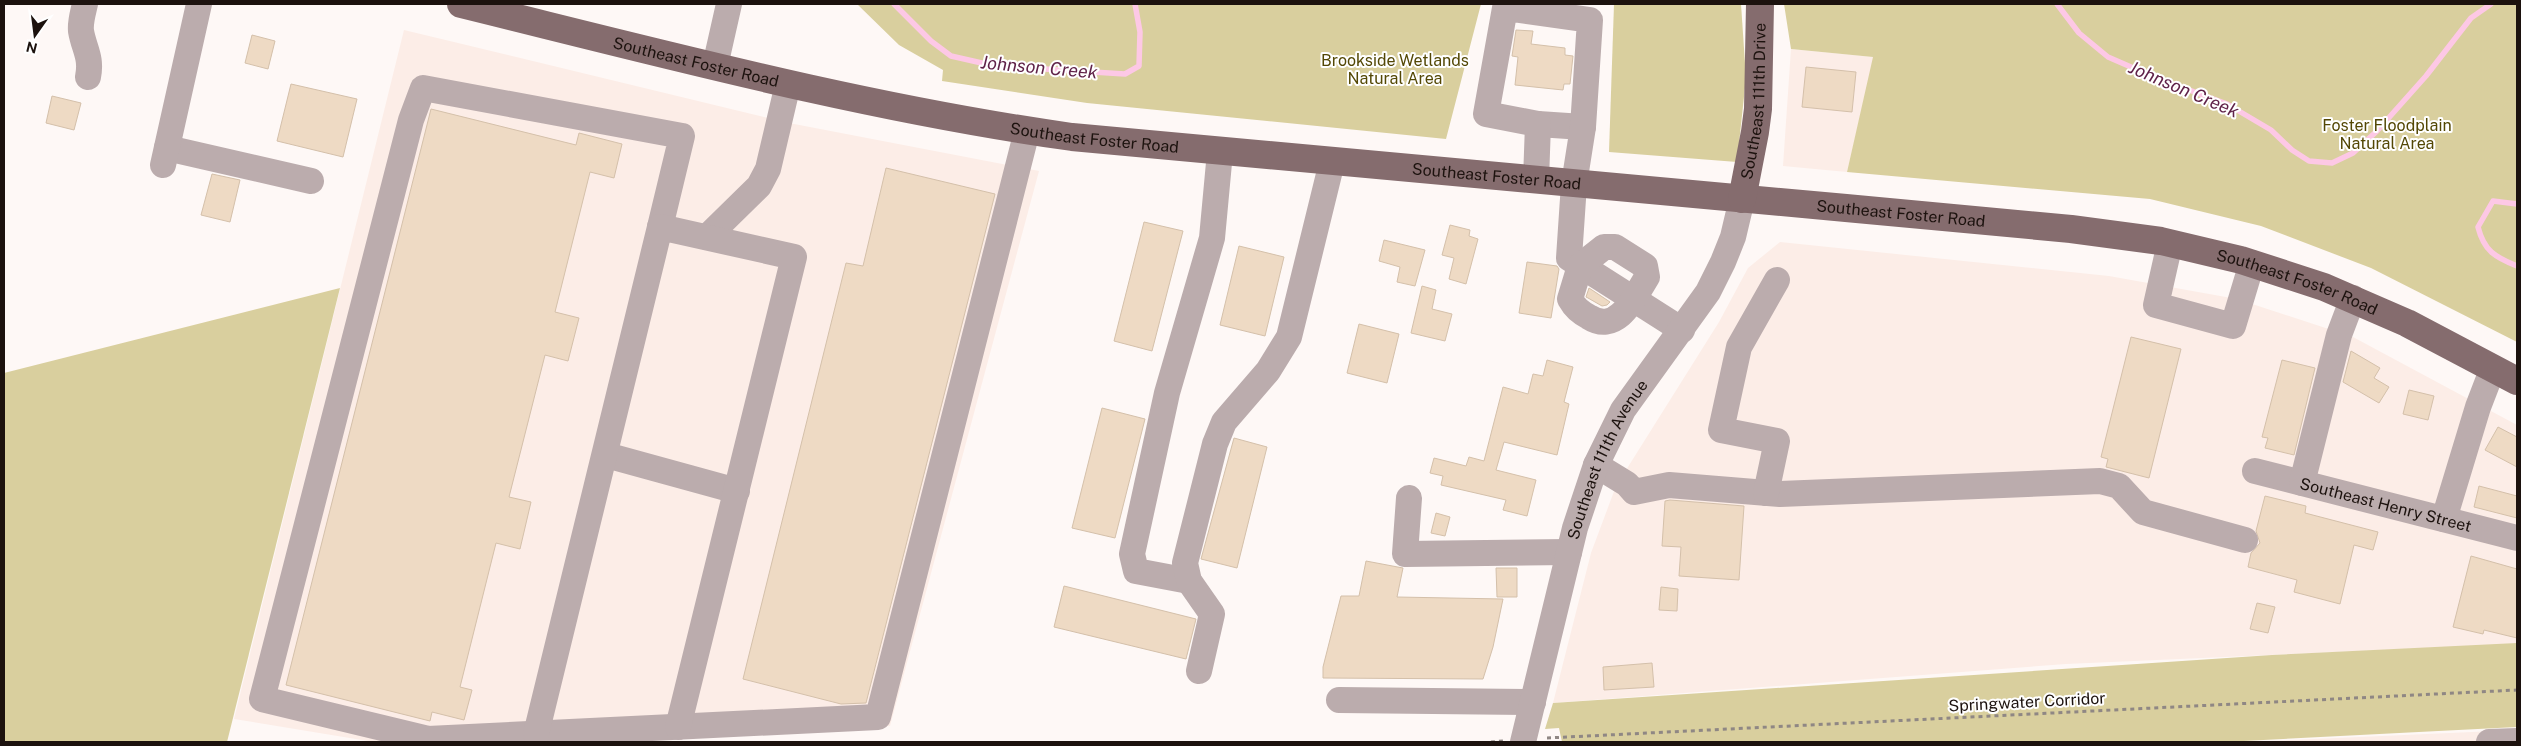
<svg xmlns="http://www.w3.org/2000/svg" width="2521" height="746" viewBox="0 0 2521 746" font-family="'Public Sans',sans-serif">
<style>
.built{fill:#fcede7}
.green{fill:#d9cf9e}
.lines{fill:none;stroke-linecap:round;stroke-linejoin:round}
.stream{stroke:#fdc8e5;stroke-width:5.5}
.building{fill:#eedac4;stroke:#d4c0aa}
.path{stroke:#8f8784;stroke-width:3;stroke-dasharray:4 4;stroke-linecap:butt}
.minor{stroke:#bbacad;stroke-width:26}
.major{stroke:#856c6e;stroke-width:28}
.labels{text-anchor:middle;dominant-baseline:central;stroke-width:4;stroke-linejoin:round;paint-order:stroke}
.park-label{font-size:16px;fill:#534704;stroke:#fff}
.street-label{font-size:16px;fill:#1c120e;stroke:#fff}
.water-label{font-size:18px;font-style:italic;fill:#602349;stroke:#fff}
</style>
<rect width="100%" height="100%" fill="#fef8f6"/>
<g class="built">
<path d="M404,30L789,123L1039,171L890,726L592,742H374L234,719Z"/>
<path d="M1791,49L1874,57L1847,172L1783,166Z"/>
<path d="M1780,242L2109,276L2237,299L2353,337L2517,425V644L2066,664L1553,703L1591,553L1616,486L1719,322L1748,268Z"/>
<path d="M2517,730V742H2247Z"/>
</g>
<g class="green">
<path d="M857,4H1481L1446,139L1087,103L942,81L943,70L899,45Z"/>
<path d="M1614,4H1741L1746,78L1737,162L1609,152Z"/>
<path d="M1784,4H2517V342L2371,268L2261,226L2150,199L1847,172L1873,57L1791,49Z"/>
<path d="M340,288L227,742H4V373Z"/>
<path d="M2517,643V727L2224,742H1562L1559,728L1545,729L1553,703L2272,655Z"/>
</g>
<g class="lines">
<g class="stream">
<path d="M894,4L931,41L951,56L995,66L1125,74L1139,66L1140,32L1135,4"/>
<path d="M2057,4L2079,33L2108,57L2154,77L2227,104L2271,130L2292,150L2309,161L2332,163L2353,153L2377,131L2426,76L2471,18L2491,4"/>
<path d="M2517,204L2493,201L2478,227C2484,251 2495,257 2517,266"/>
</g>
</g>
<g class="building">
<path d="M1516,30L1533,31L1531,44L1565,48V55L1573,56L1570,84H1564L1563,90L1515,85L1518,57L1512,56Z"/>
<path d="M252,35L275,41L268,69L245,63Z"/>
<path d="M1806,67L1856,72L1852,112L1802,107Z"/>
<path d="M291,84L357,99L343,157L277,141Z"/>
<path d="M52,96L81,103L74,130L46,123Z"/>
<path d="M431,109L576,145L579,133L622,144L614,178L590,172L555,312L579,318L568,361L545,355L509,497L531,502L520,549L496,543L460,687L472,690L464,720L432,712L430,721L286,685Z"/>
<path d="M886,168L995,194L866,703L841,704L743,679L846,263L863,266Z"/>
<path d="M212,174L240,180L230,222L201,215Z"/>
<path d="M1144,222L1183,231L1152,351L1114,341Z"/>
<path d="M1450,225L1470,230L1469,236L1478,239L1466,284L1449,279L1454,258L1442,255Z"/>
<path d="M1384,240L1425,250L1415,286L1397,282L1400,267L1379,261Z"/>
<path d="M1239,246L1284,257L1265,336L1220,325Z"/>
<path d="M1527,262L1557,266L1559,269L1551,318L1519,313Z"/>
<path d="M1422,286L1436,290L1432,309L1452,314L1445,341L1411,333Z"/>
<path d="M1589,288L1610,302L1607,305L1602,306L1588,298L1586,297Z"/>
<path d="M1359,324L1399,334L1387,383L1347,373Z"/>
<path d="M2131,337L2181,349L2149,478L2106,467L2108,459L2101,457Z"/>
<path d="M2351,351L2380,368L2374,378L2389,387L2379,403L2343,382Z"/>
<path d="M1547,360L1573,367L1564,402L1569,404L1557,455L1504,442L1496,470L1536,480L1527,516L1503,510L1506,500L1441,485L1443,476L1430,473L1434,458L1466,466L1469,457L1484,461L1503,387L1528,394L1533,374L1543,376Z"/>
<path d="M2282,360L2315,368L2294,455L2265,448L2268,438L2262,437Z"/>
<path d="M2409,390L2434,396L2428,420L2403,414Z"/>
<path d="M1102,408L1145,419L1115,538L1072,528Z"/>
<path d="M2498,427L2517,437V467L2485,450Z"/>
<path d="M1234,438L1267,447L1237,568L1201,559Z"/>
<path d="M2479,486L2517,496V518L2474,507Z"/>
<path d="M2265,496L2306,506L2305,513L2378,532L2373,550L2354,545L2340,604L2294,592L2297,580L2248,567L2251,553L2260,543L2256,531Z"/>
<path d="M1670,500L1744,506L1739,580L1679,576L1681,547L1662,546L1665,501Z"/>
<path d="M1436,513L1450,517L1445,536L1431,533Z"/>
<path d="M2471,556L2517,569V638L2484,630L2483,634L2453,627Z"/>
<path d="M1366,561L1403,568L1397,597L1503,599L1493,647L1483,679L1323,678V667L1341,596H1359Z"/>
<path d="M1496,568H1517V597H1497Z"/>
<path d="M1064,586L1196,619L1186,659L1054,627Z"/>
<path d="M1661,587L1678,589L1677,611L1659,610Z"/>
<path d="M2257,603L2275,607L2268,633L2250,629Z"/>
<path d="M1652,663L1654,687L1604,690L1603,667Z"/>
</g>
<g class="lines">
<g class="path">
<path d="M1547,738L2517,690"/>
<path d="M1491,742L1503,741"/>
</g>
<g class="minor">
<path d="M85,4C83,13 80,22 81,31C84,49 92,57 88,77"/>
<path d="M715,66L729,4"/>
<path d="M1538,124L1583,127"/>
<path d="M167,148L311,181"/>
<path d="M163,165L199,4"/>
<path d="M1536,180L1538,124L1486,114L1505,8L1590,20L1583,127L1574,184L1569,258L1682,330"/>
<path d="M660,227L682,136L423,88L411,120L262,699L428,739L878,717L1027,131"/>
<path d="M707,237L759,186L768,169L788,84"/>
<path d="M2170,243L2156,305L2233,326L2252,263"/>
<path d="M1604,247H1615L1645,266L1647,277C1634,298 1617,335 1589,317C1580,312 1575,308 1570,299L1580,266Z"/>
<path d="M606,455L737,491"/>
<path d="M1596,465L1627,484L1634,492L1669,485L1780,494L2100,481L2119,486L2143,512L2245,540"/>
<path id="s1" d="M2255,471L2517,538"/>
<path d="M2302,483L2339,335L2353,298"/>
<path d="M1766,493L1777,441L1721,430L1739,347L1777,280"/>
<path d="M1409,498L1405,554L1569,552"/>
<path d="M2444,519L2478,407L2493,368"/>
<path d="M1189,581L1136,571L1132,554L1167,393L1212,238L1220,152"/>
<path d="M1199,671L1212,614L1189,581L1185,563L1215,444L1224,422L1268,371L1289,337L1332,162"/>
<path d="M1339,700L1533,702"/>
<path d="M536,734L660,227L794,257L678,727"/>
<path id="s2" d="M1523,742L1575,528L1596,465L1623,410L1708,292L1723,262L1733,237L1742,199"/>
<path d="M2489,742L2517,741"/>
</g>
<g class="major">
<path id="s3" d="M461,4C664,54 866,108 1072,137L1846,208L2071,229L2161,241L2241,260L2324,287L2407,323L2517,381"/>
<path id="s4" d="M1742,199L1755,132L1758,109L1760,4"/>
</g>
</g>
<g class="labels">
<g class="park-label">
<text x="1395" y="60">Brookside Wetlands<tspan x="1395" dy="18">Natural Area</tspan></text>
<text x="2387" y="125">Foster Floodplain<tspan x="2387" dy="18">Natural Area</tspan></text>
</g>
<g class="street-label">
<text stroke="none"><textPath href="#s3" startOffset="242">Southeast Foster Road</textPath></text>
<text stroke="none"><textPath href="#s4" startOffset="99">Southeast 111th Drive</textPath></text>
<text stroke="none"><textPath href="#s3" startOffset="648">Southeast Foster Road</textPath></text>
<text stroke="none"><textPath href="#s3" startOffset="1052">Southeast Foster Road</textPath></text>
<text stroke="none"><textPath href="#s3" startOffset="1458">Southeast Foster Road</textPath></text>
<text stroke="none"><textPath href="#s3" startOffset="1862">Southeast Foster Road</textPath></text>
<text stroke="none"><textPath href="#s2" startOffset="296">Southeast 111th Avenue</textPath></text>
<text stroke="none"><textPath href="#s1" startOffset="135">Southeast Henry Street</textPath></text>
<text transform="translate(2027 702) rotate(-3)">Springwater Corridor</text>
</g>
<g class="water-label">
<text transform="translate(1039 67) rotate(5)">Johnson Creek</text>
<text transform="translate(2184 89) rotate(23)">Johnson Creek</text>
</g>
</g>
<rect width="2521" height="746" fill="none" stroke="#1c120e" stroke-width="10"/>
<g transform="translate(35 35) rotate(194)" stroke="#ffffff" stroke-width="4" paint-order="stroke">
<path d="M0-4L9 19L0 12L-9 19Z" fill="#1c120e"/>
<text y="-8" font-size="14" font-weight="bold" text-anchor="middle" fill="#1c120e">N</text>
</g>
</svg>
